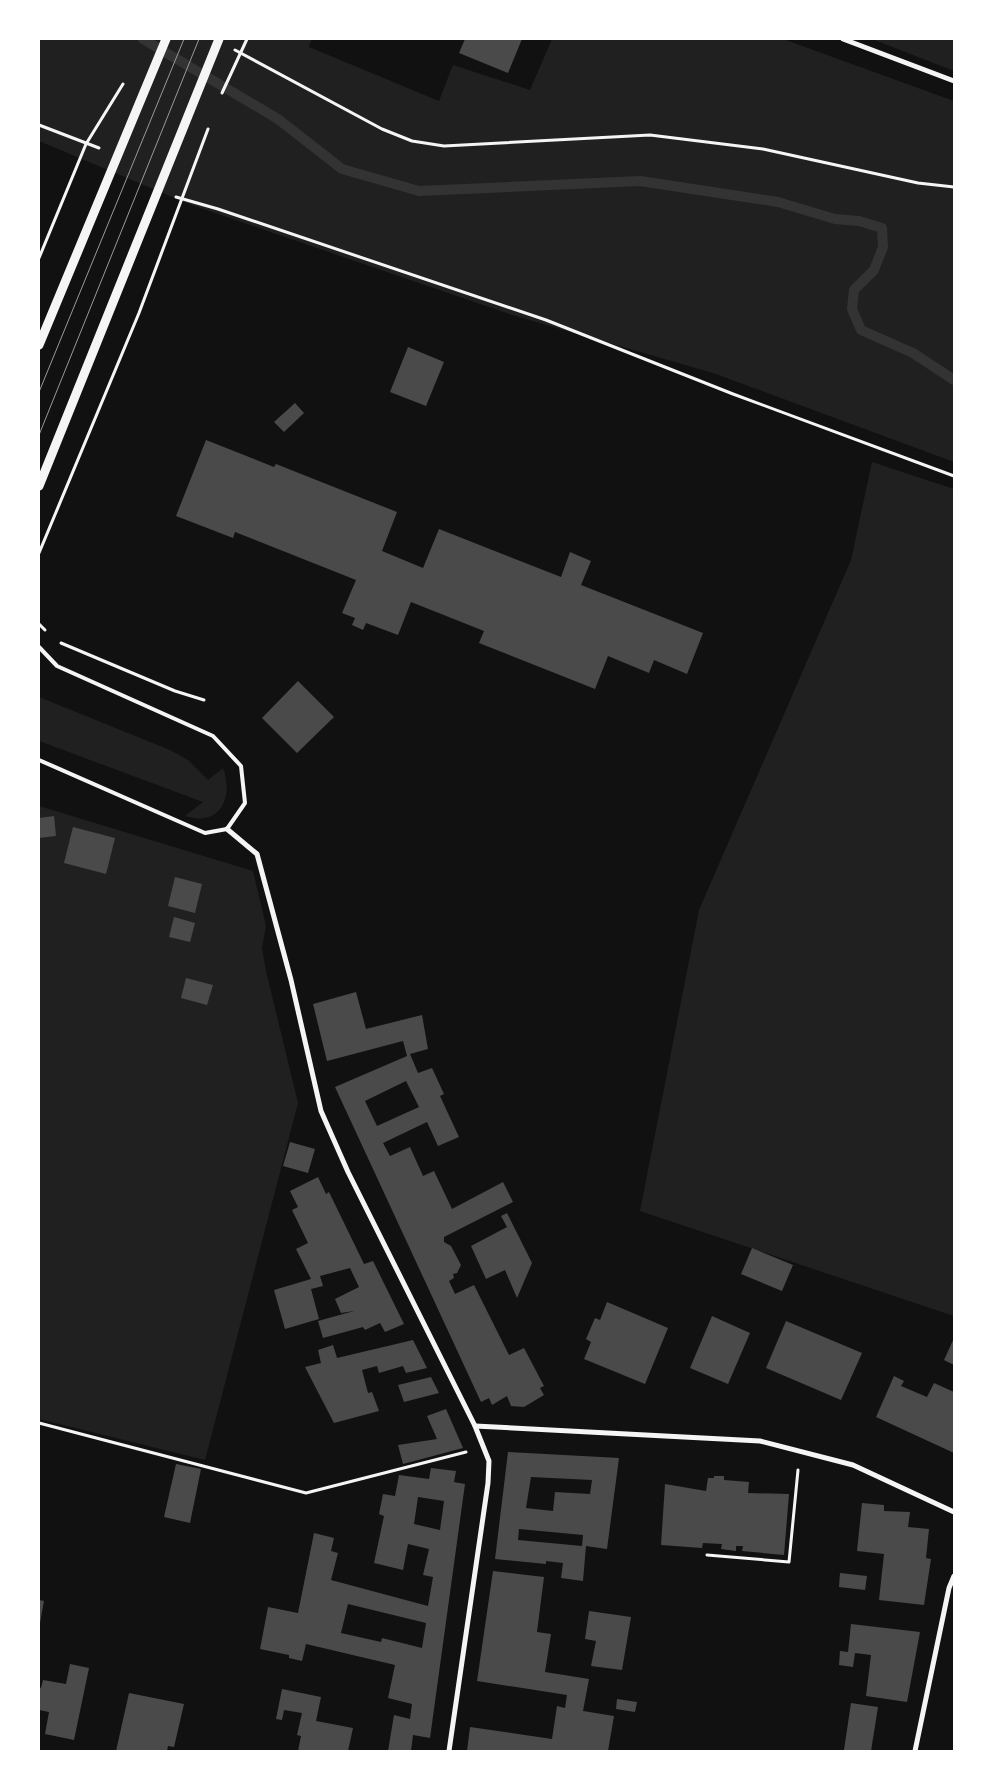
<svg xmlns="http://www.w3.org/2000/svg" width="993" height="1790" viewBox="0 0 993 1790" font-family="'DM Sans',sans-serif">
<style>
.green{fill:#202020}
.lines{fill:none;stroke-linecap:round;stroke-linejoin:round}
.stream{stroke:#333;stroke-width:10}
.building{fill:#4a4a4a;fill-rule:evenodd}
.path{stroke:#f5f5f5;stroke-width:3}
.service{stroke:#f5f5f5;stroke-width:4}
.minor{stroke:#f5f5f5;stroke-width:5}
.tertiary{stroke:#f5f5f5;stroke-width:9}
.tram{stroke:#9a9a9a;stroke-width:1}
</style>
<rect width="100%" height="100%" fill="#111"/>
<g class="green">
<path d="M39,39H312L309,47L439,101L453,65L530,90L552,39H783L954,101V462L713,373L512,315L189,204L39,141Z"/>
<path d="M872,39H954V71Z"/>
<path d="M872,462L954,489V1316L640,1211L699,910L851,560Z"/>
<path d="M39,697L170,750L188,760L208,780L223,768C234,798 220,827 185,816L203,802L39,741Z"/>
<path d="M39,806L253,871L266,926L262,948L266,971L298,1103L205,1460L39,1419Z"/>
</g>
<g class="lines">
<path class="stream" d="M143,39L278,119L342,169L419,191L640,181L778,202L835,219L859,221L882,228L883,247L874,270L854,290L852,309L861,330L913,353L954,380"/>
</g>
<g class="building">
<path d="M465,39H522L508,73L459,53Z"/>
<path d="M408,347L444,362L426,406L390,392Z"/>
<path d="M295,403L304,413L284,432L274,422Z"/>
<path d="M206,440L274,467L276,464L397,512L382,551L423,568L439,529L561,577L570,552L591,561L581,585L703,633L687,674L654,660L649,673L608,656L595,689L479,643L484,631L411,602L398,635L366,623L363,630L352,625L355,618L342,613L356,580L235,532L233,538L176,516Z"/>
<path d="M298,681L334,717L297,753L262,718Z"/>
<path d="M54,816L56,836L39,838V818Z"/>
<path d="M73,827L115,838L106,874L64,863Z"/>
<path d="M175,877L202,884L195,913L168,906Z"/>
<path d="M174,917L195,923L190,942L169,937Z"/>
<path d="M186,978L213,985L207,1005L181,998Z"/>
<path d="M356,992L366,1029L422,1015L428,1049L410,1054L418,1073L432,1068L444,1094L440,1096L459,1137L438,1146L427,1122L383,1143L390,1156L410,1147L423,1176L434,1171L452,1209L503,1182L513,1202L444,1237V1242L451,1246L461,1265L457,1273L453,1274L454,1278L449,1281L455,1294L474,1285L509,1355L524,1348L544,1386L540,1388L544,1395L524,1407L511,1406L507,1396L492,1405L489,1398L481,1402L335,1087L407,1056L403,1041L327,1061L313,1004ZM406,1081L419,1107L377,1126L365,1101Z"/>
<path d="M290,1142L315,1149L308,1173L283,1166Z"/>
<path d="M318,1177L326,1194L329,1192L364,1264L373,1261L404,1324L385,1332L380,1323L365,1330L363,1327L323,1338L318,1321L354,1311L341,1313L335,1299L359,1287L350,1268L320,1276L323,1286L311,1289L319,1319L285,1329L274,1290L311,1279L296,1249L308,1243L292,1210L298,1207L290,1191Z"/>
<path d="M507,1213L532,1263L517,1298L505,1270L486,1279L471,1246L507,1227L501,1216Z"/>
<path d="M752,1248L793,1265L782,1291L741,1274Z"/>
<path d="M607,1302L668,1328L645,1384L584,1359L591,1342L586,1339L595,1318L600,1320Z"/>
<path d="M712,1316L750,1333L728,1384L690,1368Z"/>
<path d="M786,1321L862,1353L841,1400L766,1368Z"/>
<path d="M954,1338V1365L944,1360Z"/>
<path d="M413,1340L427,1368L406,1373L403,1366L379,1373L377,1366L362,1370L368,1393L372,1392L379,1411L334,1423L305,1367L321,1363L318,1350L333,1345L337,1358Z"/>
<path d="M894,1376L904,1381L901,1386L927,1397L934,1383L954,1392V1453L876,1417Z"/>
<path d="M431,1377L439,1393L404,1402L398,1385Z"/>
<path d="M446,1409L463,1448L403,1464L398,1445L437,1439L427,1416Z"/>
<path d="M508,1452L619,1458L607,1549L586,1546L583,1581L561,1578L563,1563L546,1561V1564L495,1559ZM531,1477L592,1480L590,1494L555,1492L553,1511L526,1508ZM519,1529L583,1535L582,1546L518,1540Z"/>
<path d="M176,1464L201,1469L190,1523L164,1517Z"/>
<path d="M431,1468L456,1471L454,1482L465,1484L430,1738L413,1735L411,1751H388L394,1715L410,1719L412,1704L388,1698L395,1665L306,1644L302,1661L289,1658V1655L260,1649L268,1607L298,1613L314,1533L334,1538L331,1551L338,1553L331,1580L428,1606L433,1577L423,1575L429,1549L408,1544L403,1570L374,1563L384,1516L379,1514L383,1494L395,1496L399,1475L429,1479ZM418,1497L444,1501L440,1530L414,1524ZM348,1604L426,1623L422,1648L382,1638L381,1642L341,1633Z"/>
<path d="M714,1476H724V1480L749,1482L748,1493L789,1494L784,1555L742,1551L743,1546H736V1551L721,1549L722,1544L703,1543L702,1548L661,1545L665,1484L706,1491L708,1478H714Z"/>
<path d="M862,1503L884,1505V1511L910,1512L908,1527L929,1529L926,1558L931,1559L924,1605L879,1600L884,1554L857,1551Z"/>
<path d="M493,1571L544,1577L537,1632L551,1634L545,1672L589,1679L583,1711L614,1716L608,1751H467L470,1727L552,1739L557,1706L565,1708L567,1695L477,1681Z"/>
<path d="M840,1573L867,1576L865,1590L839,1587Z"/>
<path d="M39,1600L44,1601L40,1623H39Z"/>
<path d="M589,1611L631,1617L622,1670L591,1666L596,1641L585,1639Z"/>
<path d="M851,1624L920,1632L907,1702L866,1696L871,1655L855,1653L853,1667L839,1665L840,1651L848,1652Z"/>
<path d="M70,1664L89,1668L74,1740L45,1734L49,1712L39,1710V1687L41,1688L43,1680L66,1684Z"/>
<path d="M282,1689L321,1697L316,1721L353,1728L348,1751H298L301,1736L297,1735L302,1713L284,1710L282,1720L276,1719Z"/>
<path d="M129,1693L184,1704L174,1747L168,1746L167,1751H116Z"/>
<path d="M617,1699L637,1702L635,1712L616,1709Z"/>
<path d="M851,1703L878,1707L871,1751L844,1750Z"/>
</g>
<g class="lines">
<g class="path">
<path d="M235,50L382,129L412,141L444,146L650,135L763,149L918,183L954,187"/>
<path d="M222,93L247,39"/>
<path d="M39,125L99,148"/>
<path d="M176,197L218,209L546,320L733,394L954,476"/>
<path d="M39,258L86,144L123,84"/>
<path d="M39,553L139,313L208,129"/>
<path d="M39,624L45,630"/>
<path d="M61,643L175,691L204,700"/>
<path d="M39,1423L306,1493L466,1452"/>
<path d="M707,1555L789,1562L798,1470"/>
</g>
<path class="service" d="M39,647L57,666L213,736L241,766L245,803L227,829L205,833L39,760"/>
<g class="minor">
<path d="M843,39L954,81"/>
<path d="M227,829L257,854L291,980L321,1111L348,1172L475,1426L489,1461L488,1483L449,1751"/>
<path d="M475,1426L760,1441L853,1465L954,1512"/>
<path d="M915,1751L949,1588L954,1576"/>
</g>
<g class="tertiary">
<path d="M39,345L166,39"/>
<path d="M39,486L219,39"/>
</g>
<g class="tram">
<path d="M39,392L184,39"/>
<path d="M39,435L199,39"/>
</g>
</g>
<rect width="993" height="1790" fill="none" stroke="#ffffff" stroke-width="80"/>
</svg>
